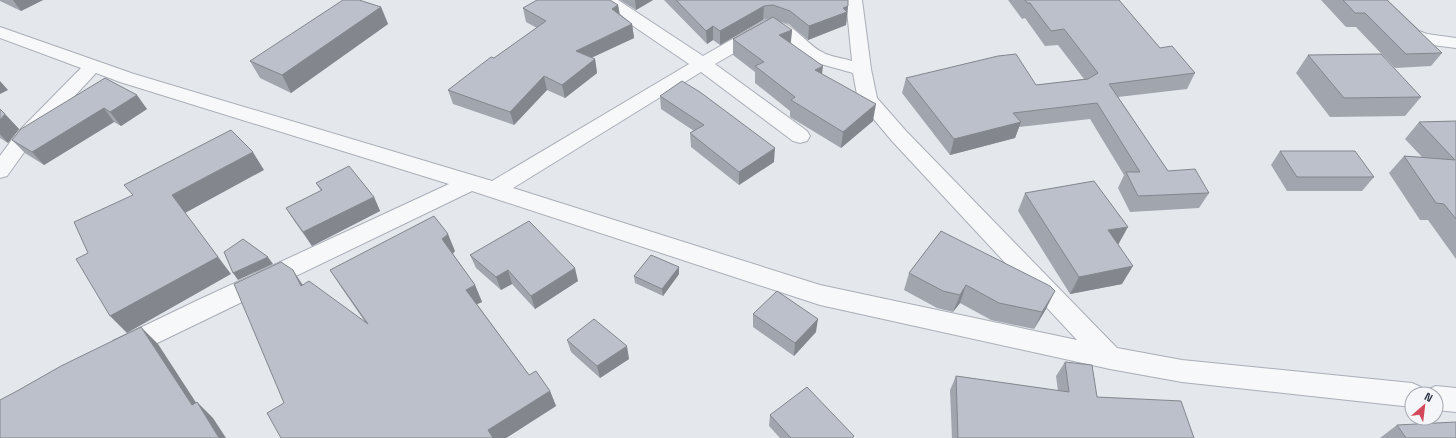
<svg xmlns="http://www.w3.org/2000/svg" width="1456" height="438" viewBox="0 0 1456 438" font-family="'Space Grotesk',sans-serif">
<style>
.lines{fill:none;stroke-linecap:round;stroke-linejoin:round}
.street-casing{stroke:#a9aeb7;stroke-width:2}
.street{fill:#f7f8fa;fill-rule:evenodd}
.wall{fill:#a1a5ae}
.shaded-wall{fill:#83868d}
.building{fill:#bbc0ca;stroke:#83868d}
</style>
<rect width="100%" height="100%" fill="#e4e7ec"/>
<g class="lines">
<defs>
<g id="street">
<path d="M599,0H618L703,56L764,21C789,15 803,42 822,52C830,57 843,58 852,61L846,0H862L871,69L877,98L906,131L1117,348L1182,360L1412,383L1421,387L1425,394H1412V407L1182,382L1110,369L820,305L472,191L122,360L113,357L109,349L113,341L196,301L449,184L120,82L96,73L30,144L7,176L0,178V156L16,134L81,68L0,38V27L134,74L492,181L689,64L601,4ZM772,31L777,33L810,61L853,73L858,100L861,104L892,141L1077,340L820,285L513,188L701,72L793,141L800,143L807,141L810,136L807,131L715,64Z"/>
<path d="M1368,0H1386L1419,31L1427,34L1456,38V48L1425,44L1407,39Z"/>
<path d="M1436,386L1456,388V412L1436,410V394H1425L1427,390Z"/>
</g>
</defs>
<use href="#street" class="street-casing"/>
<use href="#street" class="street"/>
</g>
<g class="wall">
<path d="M0,0H43L21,11L0,1Z"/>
<path d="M620,0H653L636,10Z"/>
<path d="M664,0H848V6L846,25L808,40L789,24L779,21L792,30L791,43L822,74L873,121L841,148L790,117V111L755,83V72L733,55V39L768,19L763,20L720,45L713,40L707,44Z"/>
<path d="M1008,0H1119L1160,48L1195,73L1187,89L1118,97L1168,171L1209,193L1199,208L1130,212L1118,188L1124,175L1090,119L1019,127L1015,138L950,155L902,93L906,78L1036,85L1084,79L1058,45L1045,46L1025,18L1022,19Z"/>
<path d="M1321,0H1387L1442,53L1431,66L1395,68L1356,27H1346Z"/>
<path d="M618,5L620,14L632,24L634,38L591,58L595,59L597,73L565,98L547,90L514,125L453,104L448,90L494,58L537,28L526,22L523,8Z"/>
<path d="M381,7L388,24L291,93L260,78L250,61Z"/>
<path d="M1308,55L1421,97L1405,116L1330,117L1296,73Z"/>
<path d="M105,78L147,109L121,126L114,122L44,165L25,153L12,140Z"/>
<path d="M660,96L774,162L739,185L691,147L690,133L694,131L661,109Z"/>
<path d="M0,109L19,129L8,143L0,138Z"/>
<path d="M1456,121V259L1428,220H1420L1389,173L1404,156L1422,157L1405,139L1419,122Z"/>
<path d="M1280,151L1374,177L1362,191H1287L1271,165Z"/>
<path d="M316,183L374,197L380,211L312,246L295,222L286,208L321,191Z"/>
<path d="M1025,193L1118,245L1122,284L1070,294L1018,211Z"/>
<path d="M941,231L1046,309L1034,329L991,320L960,303L953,312L937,308L904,290L909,273Z"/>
<path d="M455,251L453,254L475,285L482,302L477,304L529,375L550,391L556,406L506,438H281L284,403L303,285L365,322L341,287L330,270Z"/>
<path d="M470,255L578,281L535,309L512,284L501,290L476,268Z"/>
<path d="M679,267V274L663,296L635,283L634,276Z"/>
<path d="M753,314L816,332L794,356L753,327Z"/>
<path d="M567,340L629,359L600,378L571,352Z"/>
<path d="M1065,362L1097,397L1194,438H952L950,390L956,376L1058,391L1056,376Z"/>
<path d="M770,415L854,436L853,438H780L769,426Z"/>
<path d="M1397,425L1456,438H1380Z"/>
</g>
<g class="shaded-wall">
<path d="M13,0H43L21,11Z"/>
<path d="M635,0H653L636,10Z"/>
<path d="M618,5L620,19L612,9Z"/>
<path d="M764,6L763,20L720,45V31Z"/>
<path d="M848,6L846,25L808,40L809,26L843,8Z"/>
<path d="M381,7L388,24L291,93L282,75Z"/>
<path d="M632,24L634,38L578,64L576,51Z"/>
<path d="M713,26V40L707,44L706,31Z"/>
<path d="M792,30L790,46L779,35Z"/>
<path d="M595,59L597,73L565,98L562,85Z"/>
<path d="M823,66L821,82L815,70Z"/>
<path d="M544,76L547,90L514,125L510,112Z"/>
<path d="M0,81L8,90L0,94Z"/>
<path d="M137,95L147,109L121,126L110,112Z"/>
<path d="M876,104L873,121L841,148L843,132Z"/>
<path d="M104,108L114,122L44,165L32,152Z"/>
<path d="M5,114L19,129L8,143L0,134V120Z"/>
<path d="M1021,122L1015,138L950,155L954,139Z"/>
<path d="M775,148L774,162L739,185V172Z"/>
<path d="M253,152L264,170L185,213L231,274L127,333L110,316L172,195Z"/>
<path d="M374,197L380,211L312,246L303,232Z"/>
<path d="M1128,227L1118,245L1108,230Z"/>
<path d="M448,234L455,251L450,256L442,239Z"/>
<path d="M268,257L273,264L238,280L233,273Z"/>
<path d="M1133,266L1122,284L1070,294L1079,277Z"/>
<path d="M679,267V274L663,296L662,289Z"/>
<path d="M575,268L578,281L535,309L531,296Z"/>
<path d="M293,270L304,287L301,286Z"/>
<path d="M508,270L512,284L501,290L496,277Z"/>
<path d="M475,285L482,302L473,306L466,290Z"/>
<path d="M966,285L960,303L953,312L960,295Z"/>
<path d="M1055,291L1046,309L1034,329L1042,312Z"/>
<path d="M818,319L816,332L794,356L795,343Z"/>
<path d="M141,327L158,344L208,421L192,405Z"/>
<path d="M627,346L629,359L600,378L597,366Z"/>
<path d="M550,391L556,406L506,438H492L488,430Z"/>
<path d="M197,402L213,418L226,438H219Z"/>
</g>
<g class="building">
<path d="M343,0H359L381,7L282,75L250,61Z"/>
<path d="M537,0H610L618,5L612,9L632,24L576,51L595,59L562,85L544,76L510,112L448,90L491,57L494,58L546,21L523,8Z"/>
<path d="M676,0H848V6L843,8L847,12L809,26L790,11L773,5L764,6L720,31L713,26L706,31Z"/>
<path d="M1025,0H1119L1160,48L1172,46L1195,73L1109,84L1168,171L1195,169L1209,193L1138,196L1126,172H1140L1097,103L1013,113L1021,122L954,139L906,78L998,56L1016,54L1036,85L1088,79L1098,73L1064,29L1051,31L1030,3H1027Z"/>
<path d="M1343,0H1387L1442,53L1406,54L1365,13H1355Z"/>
<path d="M773,17L792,30L779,35L823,66L815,70L876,104L843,132L791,100L795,97L755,66L764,62L733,39Z"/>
<path d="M1381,54L1421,97L1344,98L1308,55Z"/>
<path d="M105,78L137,95L110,112L104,108L32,152L12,140L21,129Z"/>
<path d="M682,81L700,92L775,148L739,172L690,133L704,125L660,96Z"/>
<path d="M0,109L5,114L0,120Z"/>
<path d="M1456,121V219L1444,204L1436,203L1404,156L1455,160L1419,122Z"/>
<path d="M231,130L253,152L172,195L218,257L110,316L76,259L88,253L74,222L133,195L124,185Z"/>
<path d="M1280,151H1355L1374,177H1297Z"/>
<path d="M349,166L374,197L303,232L286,208L322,190L316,183Z"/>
<path d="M1094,181L1128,227L1108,230L1133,266L1079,277L1025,193Z"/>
<path d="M434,216L448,234L442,239L475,285L466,290L529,375L536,371L550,391L488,430L493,438H281L267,413L284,403L234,284L281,262L293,270L301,286L309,281L368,324L330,270Z"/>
<path d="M529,221L575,268L531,296L508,270L496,277L470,255Z"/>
<path d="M941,231L1050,286L1055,291L1042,312L999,303L966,285L960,295L943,291L909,273Z"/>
<path d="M243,239L268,257L233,273L224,252Z"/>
<path d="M651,255L679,267L662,289L634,276Z"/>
<path d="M777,291L818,319L795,343L753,314Z"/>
<path d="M594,319L627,346L597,366L567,340Z"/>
<path d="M141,327L192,405L197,402L219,438H0V400L17,391L61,366Z"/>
<path d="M1065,362L1092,365L1097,397L1181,401L1194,438H958L956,376L1069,392Z"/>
<path d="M807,387L854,436L852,438H791L770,415Z"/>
<path d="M1456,422V438H1406L1397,425Z"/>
</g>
<g transform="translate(1424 406) rotate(28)"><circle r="19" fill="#f4f6f9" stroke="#a4a8b1"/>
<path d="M0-3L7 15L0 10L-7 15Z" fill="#d1495b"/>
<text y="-6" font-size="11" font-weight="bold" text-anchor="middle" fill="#2b3445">N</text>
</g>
</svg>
